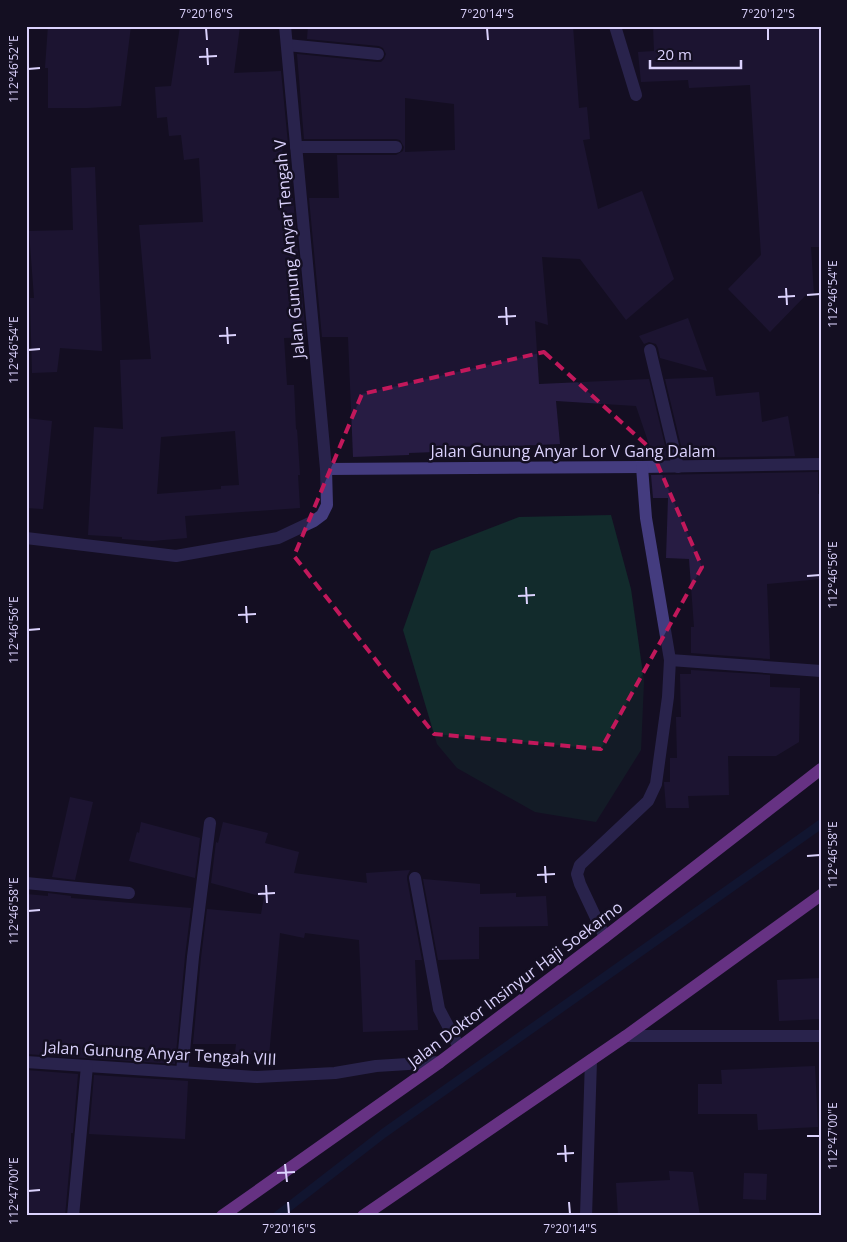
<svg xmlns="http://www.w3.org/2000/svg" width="847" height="1242" viewBox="0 0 847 1242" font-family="'Open Sans',sans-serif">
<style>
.green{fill:#122b2c}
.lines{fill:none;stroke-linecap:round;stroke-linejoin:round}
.stream{stroke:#0e1d42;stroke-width:9}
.building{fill:#271c43;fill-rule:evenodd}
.minor{stroke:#443c7f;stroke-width:12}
.major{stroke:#cb5ef8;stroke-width:12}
.marked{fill:none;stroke:#c2185b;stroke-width:4;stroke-dasharray:10 6;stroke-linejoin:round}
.ticks{fill:none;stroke:#dbd2fd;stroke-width:2}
.labels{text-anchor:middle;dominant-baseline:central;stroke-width:5;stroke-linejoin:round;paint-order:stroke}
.street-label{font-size:16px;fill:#dbd2fd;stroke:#140f22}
.neatline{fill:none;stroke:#dbd2fd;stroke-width:2}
.ticks-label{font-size:12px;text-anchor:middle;fill:#dbd2fd}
</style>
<rect width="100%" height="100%" fill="#140f22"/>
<path class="green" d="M611,515L631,589L644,681L641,750L596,822L535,812L457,768L437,744L403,630L431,551L519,517Z"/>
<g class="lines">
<path class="stream" d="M277,1216L384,1133L821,824"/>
</g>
<g class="building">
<path d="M48,26H131L121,106L87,108H48V68H45Z"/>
<path d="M180,26H240L234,73L281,71L288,144H282L285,198H293L306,337L284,338L287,385H294L296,430L297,429L300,475H298L300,508L185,516L187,538L152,541L122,539V537L88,535L94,427L123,429L120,360L151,359L139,225L203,222L199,158L184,160L181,135L169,136L167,117L157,118L155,87L171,86ZM235,431L239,485L221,486V489L157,494L161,437Z"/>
<path d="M308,26H573L579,108L587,107L590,139L583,140L598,209L642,191L674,279L626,320L580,259L542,257L548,325L535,321L539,384L649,379L668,458L654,459L636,406L556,401L560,444L515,446L436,447V452L409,453V455L353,457L348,337H322L309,198H339L337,155H396L403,151L404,147L400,140L396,139H304L297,54L377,62H381L384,59L386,54L383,48L379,46L307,39ZM405,98L454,104L455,150L405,152Z"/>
<path d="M653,26H821V247H811L814,295L805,296L770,332L728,289L761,255L750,85L689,88L688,80L641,82L638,52L654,51Z"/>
<path d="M95,167L102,351L60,348L57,372L32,373L30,298H34L29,231L73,230L71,168Z"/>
<path d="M688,318L707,371L660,358L658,348L656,344L649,342L644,344L639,336Z"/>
<path d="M713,377L716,396L759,392L762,422L788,416L795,456L684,458L665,379Z"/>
<path d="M26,418L52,421L43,509L26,508Z"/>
<path d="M818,472V494H821V579L767,584L770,659L691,653V627H694L689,559L666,558L668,498H653L651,475Z"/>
<path d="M691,670L770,675V687L800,688L799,742L776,756H728L729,795L688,796L689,808H666L664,782H670V758H677L676,717H681L680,674H691Z"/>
<path d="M70,797L93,802L75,880L52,877Z"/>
<path d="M141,822L200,838L195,878L129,861L137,832L139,833Z"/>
<path d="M223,822L268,833L265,843L299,852L294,873L367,883L366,873L410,870L407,876V879L422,960H415L418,1030L363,1032L359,940L305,933L304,938L280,933L269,1056L235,1053L236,1044H193L201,958L207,909L261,914L264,897L211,883L216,842L218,843Z"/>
<path d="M423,879L480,884V894L516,893V897L546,896L548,926L479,927V959L438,960Z"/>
<path d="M48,893L71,896V898L191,908L185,956L175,1064L26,1054V894L48,896Z"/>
<path d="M821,978V1019L779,1021L777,980Z"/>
<path d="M815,1066L818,1127L758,1130L757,1114H698V1084H722L721,1070Z"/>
<path d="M26,1070L78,1074L73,1133H71V1149L65,1216H26Z"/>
<path d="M94,1075L188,1081L185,1139L89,1134Z"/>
<path d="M669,1171L693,1172L700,1216H618L616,1183L670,1180Z"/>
<path d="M744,1173L767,1174L766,1200L743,1199Z"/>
</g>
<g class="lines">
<g class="minor">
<path d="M615,26L636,95"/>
<path d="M287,45L378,54"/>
<path d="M296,147H396"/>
<path d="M650,350L678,467"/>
<path d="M326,469L642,467L821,464"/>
<path d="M26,538L176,556L278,538L314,521L322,515L327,505L326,469L285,26"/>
<path d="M670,660L821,671"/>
<path d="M415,878L439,1009L459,1047"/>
<path d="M26,883L129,893"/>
<path d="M605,937L580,884L577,874L580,865L648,801L656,784L668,697L670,660L646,518L642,467"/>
<path d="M626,1036H821"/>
<path d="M26,1062L257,1077L335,1073L376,1066L440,1062"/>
<path d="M182,1072L193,957L210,823"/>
<path d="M73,1216L87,1066"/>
<path d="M586,1216L591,1060"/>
</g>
<g class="major">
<path d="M222,1216L440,1062L605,937L821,769"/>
<path d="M363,1216L626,1036L821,895"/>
</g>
</g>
<path d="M0 0H847V1242H0ZM544,352L651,449L702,567L601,749L434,734L294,556L362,394Z" fill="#140f22" fill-opacity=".55" fill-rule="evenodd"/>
<path class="marked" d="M544,352L651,449L702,567L601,749L434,734L294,556L362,394Z"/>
<path class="ticks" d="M206,28L207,40M487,28L488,40M768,28V40M207,48L208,65M199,57L217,56M28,69L40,68M786,288L787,305M807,295L820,294M778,297L795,296M506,307L507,325M498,317L516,316M227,327L228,344M219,336L236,335M28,350L40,349M807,576L820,575M526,587L527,604M518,596L535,595M246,606L247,623M238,615L256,614M28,630L40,629M807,856L820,855M545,866L546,883M537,875L555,874M266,885L267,903M258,894L275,893M28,911L40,910M807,1136H820M565,1145L566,1162M557,1154L574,1153M285,1164L287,1182M277,1173L295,1172M28,1191L40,1190M288,1202L289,1214M569,1202L570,1214"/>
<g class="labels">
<g class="street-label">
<text transform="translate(289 249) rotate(-95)">Jalan Gunung Anyar Tengah V</text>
<text x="573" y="451">Jalan Gunung Anyar Lor V Gang Dalam</text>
<text transform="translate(515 984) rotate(-37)">Jalan Doktor Insinyur Haji Soekarno</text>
<text transform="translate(160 1053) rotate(3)">Jalan Gunung Anyar Tengah VIII</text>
</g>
</g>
<rect width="847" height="1242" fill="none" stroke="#140f22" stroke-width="55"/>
<path d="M650 60v8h91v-8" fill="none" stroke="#dbd2fd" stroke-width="2.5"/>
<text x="657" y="60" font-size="15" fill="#dbd2fd" stroke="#140f22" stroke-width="4" paint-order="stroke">20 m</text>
<rect x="28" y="28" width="792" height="1186" class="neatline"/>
<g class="ticks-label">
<text x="206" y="18">7°20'16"S</text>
<text x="487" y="18">7°20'14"S</text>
<text x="768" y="18">7°20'12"S</text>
<text transform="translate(14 69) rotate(-90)" y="4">112°46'52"E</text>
<text transform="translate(833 294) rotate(-90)" y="4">112°46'54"E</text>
<text transform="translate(14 350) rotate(-90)" y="4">112°46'54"E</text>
<text transform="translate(833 575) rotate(-90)" y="4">112°46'56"E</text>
<text transform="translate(14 630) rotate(-90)" y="4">112°46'56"E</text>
<text transform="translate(833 855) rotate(-90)" y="4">112°46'58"E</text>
<text transform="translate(14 911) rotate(-90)" y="4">112°46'58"E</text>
<text transform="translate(833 1136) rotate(-90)" y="4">112°47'00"E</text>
<text transform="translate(14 1191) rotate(-90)" y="4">112°47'00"E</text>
<text x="289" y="1233">7°20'16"S</text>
<text x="570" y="1233">7°20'14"S</text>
</g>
</svg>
